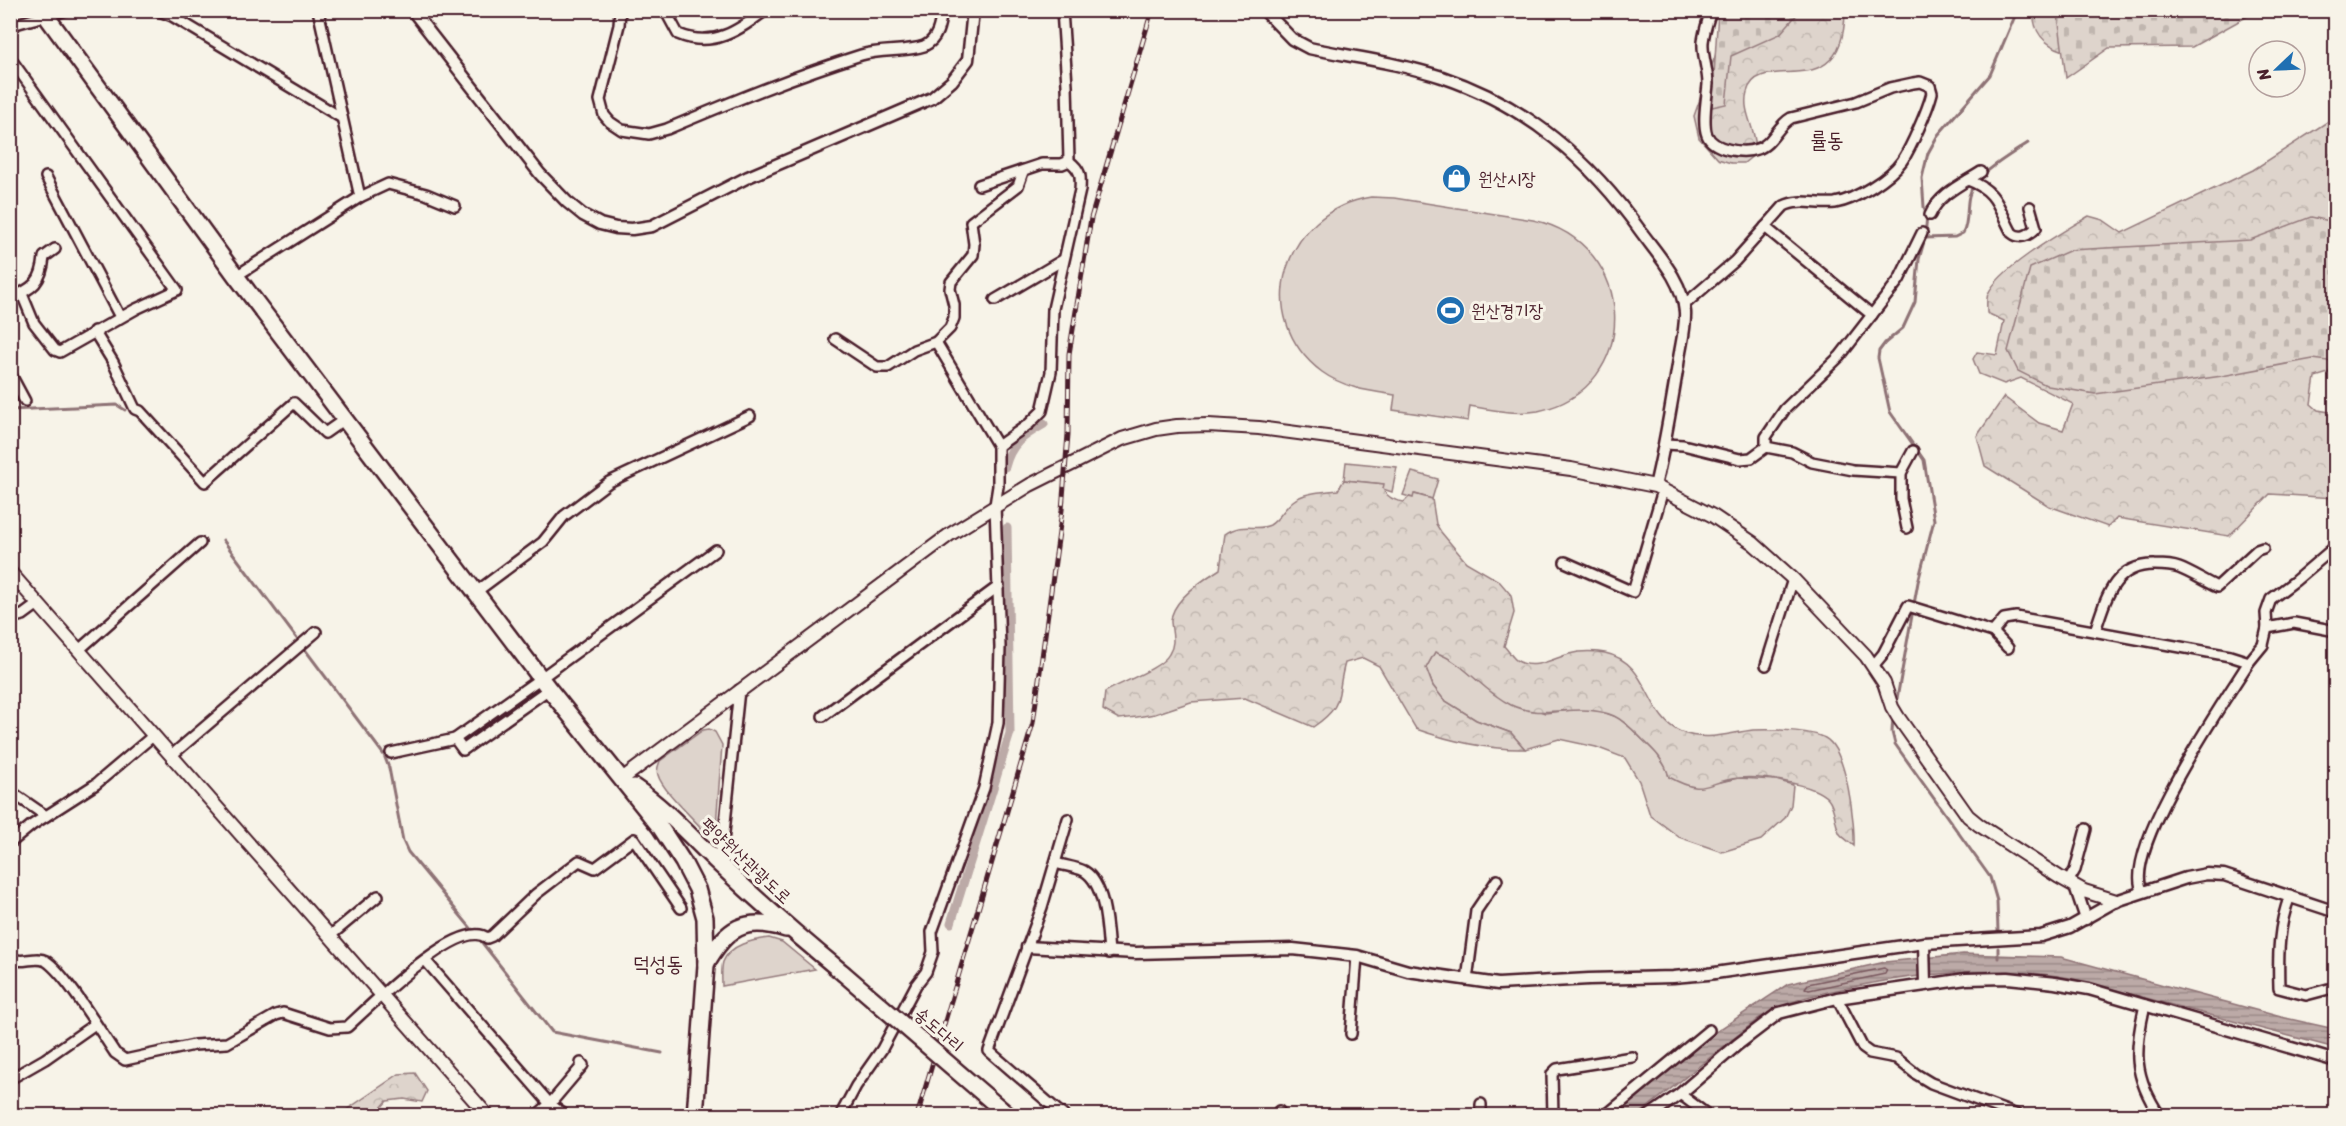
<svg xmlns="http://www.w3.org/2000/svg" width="2346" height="1126" viewBox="0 0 2346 1126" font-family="Sriracha,'Poor Story',sans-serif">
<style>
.green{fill:#ded4cc;stroke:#947a7c;stroke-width:1.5}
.forest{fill:url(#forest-crowns);stroke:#947a7c;stroke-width:1.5}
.cemetery{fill:url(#cemetery-stones);stroke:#947a7c;stroke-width:1.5}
.water{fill:url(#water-rules);stroke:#8e7275;stroke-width:1.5}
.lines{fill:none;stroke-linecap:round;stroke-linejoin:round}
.shore{stroke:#78575d;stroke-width:1.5}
.stream{stroke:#8e7275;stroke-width:3}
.canal{stroke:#bcaaa7;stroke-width:9}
.minor-casing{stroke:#4a1f2b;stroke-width:14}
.tertiary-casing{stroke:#4a1f2b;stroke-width:15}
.secondary-casing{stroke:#4a1f2b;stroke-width:16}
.trunk-casing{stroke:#4a1f2b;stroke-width:20}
.minor{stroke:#f7f3e8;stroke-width:9}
.tertiary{stroke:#f7f3e8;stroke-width:10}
.secondary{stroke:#f7f3e8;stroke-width:12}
.trunk{stroke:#f7f3e8;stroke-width:15}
.rail-casing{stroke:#4a1f2b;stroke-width:5}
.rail{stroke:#f7f3e8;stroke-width:3;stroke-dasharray:9;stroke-linecap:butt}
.trunk-bridge-casing{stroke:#4a1f2b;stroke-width:20;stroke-linecap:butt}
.trunk-bridge{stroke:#f7f3e8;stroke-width:15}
.labels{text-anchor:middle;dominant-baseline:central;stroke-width:6;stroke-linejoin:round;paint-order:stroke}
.poi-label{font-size:18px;fill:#4a1f2b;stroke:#f7f3e8;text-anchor:start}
.street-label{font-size:18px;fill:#4a1f2b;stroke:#f7f3e8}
.quarter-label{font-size:21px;fill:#4a1f2b;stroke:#f7f3e8}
</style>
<defs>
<pattern id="forest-crowns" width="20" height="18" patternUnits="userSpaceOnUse" patternTransform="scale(1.5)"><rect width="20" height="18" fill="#ded4cc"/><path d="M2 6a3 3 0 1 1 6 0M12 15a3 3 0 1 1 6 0" fill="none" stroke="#c0b6af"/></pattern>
<pattern id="cemetery-stones" width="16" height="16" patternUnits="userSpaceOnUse" patternTransform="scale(1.5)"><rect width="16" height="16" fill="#ded4cc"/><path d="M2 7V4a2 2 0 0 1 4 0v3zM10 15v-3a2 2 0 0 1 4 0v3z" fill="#c0b6af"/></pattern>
<pattern id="water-rules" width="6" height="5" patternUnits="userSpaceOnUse" patternTransform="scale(1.5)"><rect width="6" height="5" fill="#bcaaa7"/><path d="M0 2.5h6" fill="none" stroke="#9b8a88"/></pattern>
</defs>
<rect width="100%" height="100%" fill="#f7f3e8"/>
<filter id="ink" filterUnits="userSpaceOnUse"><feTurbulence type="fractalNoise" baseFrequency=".0167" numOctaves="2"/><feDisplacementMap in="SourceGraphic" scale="12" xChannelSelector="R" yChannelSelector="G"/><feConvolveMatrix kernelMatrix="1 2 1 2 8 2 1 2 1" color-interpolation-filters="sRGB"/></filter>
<g filter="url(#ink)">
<g class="green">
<path d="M1371,197L1394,198L1533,220C1639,243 1643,389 1538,411C1515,415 1492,410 1470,406L1468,421L1393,410L1395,395C1369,391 1344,388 1322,372C1249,317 1284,211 1371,197Z"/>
<path d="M1346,462L1397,467L1392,492L1383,489V484L1344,480Z"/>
<path d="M1412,472L1438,479L1432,499L1415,494L1413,498L1403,495Z"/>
<path d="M1435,652L1452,659L1494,694L1545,713L1581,709L1600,711L1617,717L1632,729L1657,754L1667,769L1669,777L1721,782L1738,778L1776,780L1793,785L1791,805L1785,818L1761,840L1722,852L1679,837L1650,815L1639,781L1625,758L1596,747L1559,739L1525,749L1511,733L1476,720L1444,700L1433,686L1426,668Z"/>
<path d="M709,729L715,732L722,745L716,826L714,830L705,832C694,819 662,790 658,775C656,770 658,766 660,761L703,730Z"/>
<path d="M769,938L782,942L815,969L722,986C722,979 721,969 723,962C730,944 753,940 769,938Z"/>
</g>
<g class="forest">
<path d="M2034,10L2128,11L2064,51C2045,45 2032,32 2034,10Z"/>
<path d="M1731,11H1845C1844,110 1759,47 1747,92C1742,109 1753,125 1755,141C1756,145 1754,151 1754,155L1744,163H1731L1718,159L1699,138L1694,116Z"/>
<path d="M2335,117V371L2315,377L2311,404L2318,410L2335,413V498L2270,494L2229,536L2117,518L2108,527L2049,506L1985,466L1977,436L2004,397L2039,423L2063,430L2073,404L2021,378L2004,384L1979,374L1973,359L1977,352L1997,355L2004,321L1987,313C1987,307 1986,299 1988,294C1999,268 2064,231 2089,216L2103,220L2122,233L2253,170Z"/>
<path d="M1344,480L1384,484L1383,489C1387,497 1394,501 1404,502L1409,497L1413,498L1414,494L1432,499L1436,524L1441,532L1466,562L1499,581L1511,595L1514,613L1504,646C1508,650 1512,657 1516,660C1533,671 1552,659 1569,654C1580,651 1593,651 1605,653C1650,662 1645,717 1681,732C1706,742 1728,733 1753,730C1771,729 1810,730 1825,738C1847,750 1855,823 1854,846C1850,842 1843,838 1840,834C1834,824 1836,808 1828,799C1814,783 1759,776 1739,778C1705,781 1707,798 1669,777C1665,761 1654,750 1643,740C1634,731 1625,721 1614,716C1580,701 1544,721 1511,705C1482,691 1467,664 1435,652L1426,668L1433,686L1444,700L1476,720L1511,733L1525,749C1489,750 1450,741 1416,729L1379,666L1363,658L1345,663C1335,698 1346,704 1313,727L1245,698L1191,702L1155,714L1137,717L1119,719L1103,710L1105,692C1121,682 1161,669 1169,654C1176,643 1172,634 1171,622C1170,601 1204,579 1220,569L1225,534C1244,521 1256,532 1270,525C1280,519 1284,508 1293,501C1305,492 1324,492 1338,490Z"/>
<path d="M415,1073L427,1091L422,1102L404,1099L387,1101L381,1108L382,1115H339L399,1074Z"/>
</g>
<g class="cemetery">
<path d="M1718,11H1800L1780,34L1731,56L1726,104L1712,107Z"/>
<path d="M2062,11V10L2257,11L2192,47L2109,48L2066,78L2058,15Z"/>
<path d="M2311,217L2335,222V362L2313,359L2222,376L2095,394L2048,386L2018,371L2008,351L2030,268L2071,250L2250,240Z"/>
</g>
<path class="water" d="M1963,954L2061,957L2281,1017L2335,1029V1048L2070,978C1997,965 1924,972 1852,987C1816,994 1789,999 1758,1019L1638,1115L1614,1116L1714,1033L1788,984L1885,962Z"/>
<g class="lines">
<path class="shore" d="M1884,968L1887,970L1885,974L1809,990L1805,988L1808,984Z"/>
<g class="stream">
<path d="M1925,238L1955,237L1963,233C1969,222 1966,208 1969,196C1974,175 2010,155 2028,143"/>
<path d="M10,410L117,405L125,410"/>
<path d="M223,540L384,755L389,768L403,841L408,852L474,932"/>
<path d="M1896,704L1918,582L1934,520L1924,460L1890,412L1878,358L1879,351L1885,343L1903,328L1915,302L1919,259L1925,238L1927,215L1924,207L1922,178L1928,153L1938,135L1990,75L2015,16"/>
<path d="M1893,717L1892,732L1895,744L1990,877L1997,901L1998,931"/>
<path d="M480,940L552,1032L662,1053"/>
<path d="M1998,948V958"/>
</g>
<g class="canal">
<path d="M1005,467C1011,443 1023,436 1044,424"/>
<path d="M951,923L1010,733L1007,528"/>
</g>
<defs>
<g id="minor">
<path d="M157,10L172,16L342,118"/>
<path d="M620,10L619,25L600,100L604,115L610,122L622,130L649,134L667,129C731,102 794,76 861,55C880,49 908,52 924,46C938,40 940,24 942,10"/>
<path d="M665,10L678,34C713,49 739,30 766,10"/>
<path d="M1062,10L1067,85L1069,161"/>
<path d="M10,26C29,19 47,17 66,10"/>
<path d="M10,58L177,290L136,309L60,352L55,350L34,323L22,294"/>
<path d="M46,177L120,317"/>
<path d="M1968,180C1998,191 1998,208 2012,233C2021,240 2029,235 2036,228L2030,207"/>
<path d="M979,185L1042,164H1062L1069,161C1081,170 1081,176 1080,190L1053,309L1051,372L1042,411L1029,424L998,446"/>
<path d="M360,197L388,184L426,194L455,206"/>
<path d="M1930,215C1939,194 1962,184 1981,172"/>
<path d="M1765,227L1872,315"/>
<path d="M236,276L360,197L318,10"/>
<path d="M10,298C33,289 42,282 44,257L55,249"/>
<path d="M995,300L1063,260"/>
<path d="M1684,305L1735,261L1784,206C1798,198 1819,205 1835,203C1855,200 1890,178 1902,161C1911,148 1928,109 1932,93L1930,86L1920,82L1913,83L1890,88L1856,102L1791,118C1777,126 1772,145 1757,149C1743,154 1713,150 1707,135C1702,123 1707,97 1708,84C1708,70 1702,56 1703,42C1704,31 1708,21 1711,10"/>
<path d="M94,331L113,362L135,409L140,411L205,482L294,403L325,433L345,419"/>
<path d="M835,339L877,367H888L914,350L936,342L950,328L954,318V305L950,289L951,282L973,255L974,244L971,222L1018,186L1023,172"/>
<path d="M10,373L25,401"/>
<path d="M1665,444L1683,445L1740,459L1751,458L1766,447L1792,452L1812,462L1853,470L1901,473"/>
<path d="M1766,447V437L1785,409L1840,356L1899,280L1922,233"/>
<path d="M1907,528L1901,499V473L1913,451"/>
<path d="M1565,562L1633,592L1663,490"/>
<path d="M476,592L543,542L564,516L609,482L750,416"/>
<path d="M10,618L23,615L38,604"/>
<path d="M2267,628L2294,623L2336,631"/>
<path d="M2095,631C2106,598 2114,564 2155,565C2163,565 2171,565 2179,568C2192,573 2204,581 2217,587L2257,550L2263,548"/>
<path d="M1993,632L2004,619L2016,617L2230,656L2249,662"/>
<path d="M80,649L200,543"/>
<path d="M1766,665L1793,579"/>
<path d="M1873,666L1883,654L1908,606L1993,632L2008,648"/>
<path d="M823,716L999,586"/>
<path d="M455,739L463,750L549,689"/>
<path d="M391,753L455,739L541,678L716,550"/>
<path d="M172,755L316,632"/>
<path d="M10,791L46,816"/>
<path d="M10,843L32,825L96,784L154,735"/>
<path d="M716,861L723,842L739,690"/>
<path d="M1056,863C1065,866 1076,867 1084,871C1106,884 1107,930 1109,953"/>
<path d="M2068,882L2075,870L2086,829"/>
<path d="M2143,892C2119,854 2225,700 2249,662L2263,645L2267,628L2266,613L2271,599L2295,581L2336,546"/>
<path d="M2290,896C2278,926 2278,956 2279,988L2306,995L2336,987"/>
<path d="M331,935L378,896"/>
<path d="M10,958C22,965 35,955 46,961C66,974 100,1031 115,1053L125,1060L194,1045L227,1043L276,1015L283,1013L330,1028L347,1027C368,1008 460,916 487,938L492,936L536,894L579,861L595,868L634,839L681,908"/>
<path d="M425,960L550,1104L566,1116"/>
<path d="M1467,980L1476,911L1497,880"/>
<path d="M1837,998L1863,1048L1870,1053L1896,1058L1916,1074L1931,1083L2020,1116"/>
<path d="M2145,1005C2134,1051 2133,1076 2160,1116"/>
<path d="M1351,1034L1357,956"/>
<path d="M10,1079L45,1059L95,1024"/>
<path d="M1680,1094L1709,1116"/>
<path d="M1279,1111L1282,1116"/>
<path d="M536,1116L550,1104L583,1065L581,1063"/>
<path d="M840,1116L856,1086L882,1049L916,985L926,972L933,952L932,932L984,788L998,723L1000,647L995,505L998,486V446L936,342"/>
<path d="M1064,1116L989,1051L1042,907L1068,819"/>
<path d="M1481,1116V1104"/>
<path d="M1553,1116L1552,1074L1557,1069L1632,1057"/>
<path d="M1605,1116L1709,1030"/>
</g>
<g id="tertiary">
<path d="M412,10L540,174L567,202L583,215L600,224L616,228L632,229L652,226L748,177L932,98L952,81L968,60L973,10"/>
<path d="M1264,10L1292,39L1309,48C1353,57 1399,63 1442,77C1528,106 1590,160 1642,233C1659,256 1683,282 1685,312C1686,329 1680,348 1678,365C1671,406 1665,446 1655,486"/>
<path d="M2075,886L2086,919"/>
<path d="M1924,943L1925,984"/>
<path d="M1027,947L1136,953L1293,949L1357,956L1408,971L1498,984L1589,979L1673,977L1708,974L1924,943L2041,936L2070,927L2116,901L2186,878L2207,874L2224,875L2336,912"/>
<path d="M1649,1116L1680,1094L1737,1045L1779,1013L1837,998L1966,979L2008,978L2055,983L2089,989L2336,1061"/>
</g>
<g id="secondary">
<path d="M10,572L488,1116"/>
<path d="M622,779L949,535L1030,485L1122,439L1156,429L1177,426L1208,425L1259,428L1571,469L1655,486L1713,516L1753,543L1793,579L1866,656L1884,683L1892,707L1898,717L1968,816L1979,825L2059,877L2084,891L2116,901"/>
</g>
<g id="trunk">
<path d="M42,10L236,276L549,689L660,827L683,862L697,889L705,918L706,965L695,1116"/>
<path d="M634,787C665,808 689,835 716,861C757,900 799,937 843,973"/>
<path d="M706,964C726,928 745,916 786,929"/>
</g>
</defs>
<use href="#minor" class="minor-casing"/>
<use href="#tertiary" class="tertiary-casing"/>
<use href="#secondary" class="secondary-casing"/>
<use href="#trunk" class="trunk-casing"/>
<use href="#minor" class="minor"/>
<use href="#tertiary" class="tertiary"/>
<use href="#secondary" class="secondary"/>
<use href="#trunk" class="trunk"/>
<defs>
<path id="rail" d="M917,1116L1033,723L1062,510L1068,434L1069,354L1091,218L1152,10"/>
</defs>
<use href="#rail" class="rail-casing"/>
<use href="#rail" class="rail"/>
<defs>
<path id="trunk-bridge" d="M843,973L1009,1116"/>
</defs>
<use href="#trunk-bridge" class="trunk-bridge-casing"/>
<use href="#trunk-bridge" class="trunk-bridge"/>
</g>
</g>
<defs>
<symbol id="shop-disc" viewBox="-11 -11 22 22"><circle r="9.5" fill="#1f6fb2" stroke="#f7f3e8"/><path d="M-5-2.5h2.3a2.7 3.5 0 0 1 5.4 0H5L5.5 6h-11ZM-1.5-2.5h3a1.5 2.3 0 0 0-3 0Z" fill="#fff"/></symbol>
<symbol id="stadium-disc" viewBox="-11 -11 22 22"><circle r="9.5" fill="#1f6fb2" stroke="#f7f3e8"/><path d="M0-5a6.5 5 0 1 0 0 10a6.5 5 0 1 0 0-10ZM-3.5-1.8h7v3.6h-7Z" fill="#fff"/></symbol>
</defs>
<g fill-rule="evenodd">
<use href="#shop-disc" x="1440" y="162" width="33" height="33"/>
<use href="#stadium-disc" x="1434" y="294" width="33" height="33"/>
</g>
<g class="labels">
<g class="poi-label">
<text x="1478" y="179">원산시장</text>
<text x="1471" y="311">원산경기장</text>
</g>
<g class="street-label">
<text transform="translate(746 861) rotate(43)">평양원산관광도로</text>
<text transform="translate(939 1030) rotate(41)">송도다리</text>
</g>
<g class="quarter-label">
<text x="1827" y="140">률동</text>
<text x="658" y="964">덕성동</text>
</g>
</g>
<rect width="2346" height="1126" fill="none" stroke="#f7f3e8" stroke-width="36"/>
<rect x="18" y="18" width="2310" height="1090" fill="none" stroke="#4a1f2b" stroke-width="2" filter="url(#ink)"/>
<g transform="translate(2277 69) rotate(247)"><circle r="28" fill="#f7f3e8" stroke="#b29e9c" stroke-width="1.5"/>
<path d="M0-4.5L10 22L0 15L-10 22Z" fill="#1f6fb2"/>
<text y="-9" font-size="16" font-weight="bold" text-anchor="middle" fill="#4a1f2b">N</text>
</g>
</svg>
